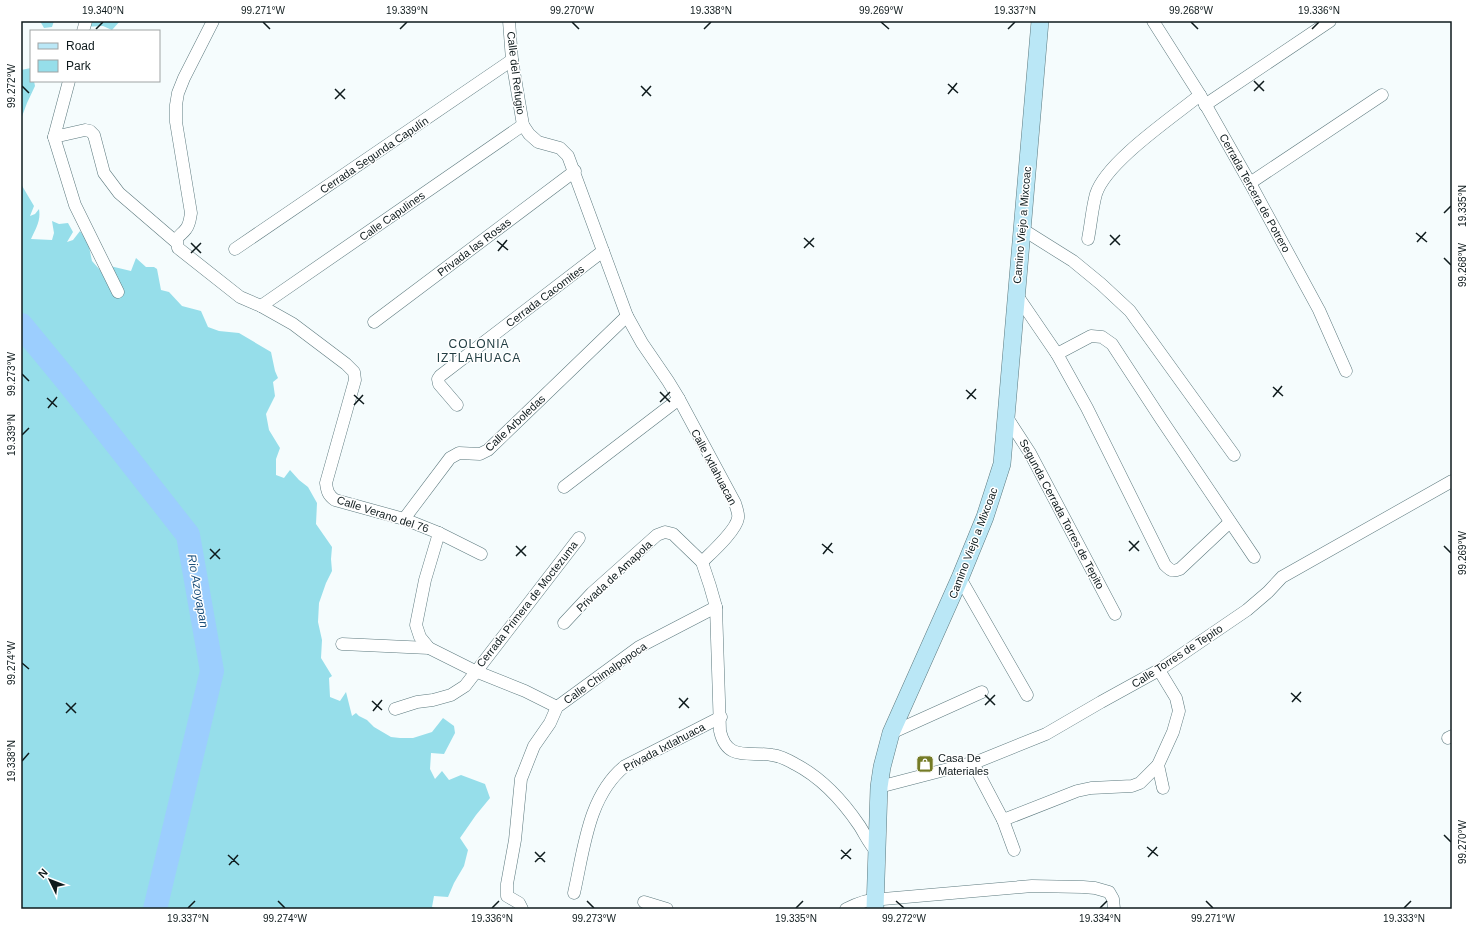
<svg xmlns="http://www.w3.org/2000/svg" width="1473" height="930" viewBox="0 0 1473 930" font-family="Arial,sans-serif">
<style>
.green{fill:#96deea}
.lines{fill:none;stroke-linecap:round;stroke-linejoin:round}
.river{stroke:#9ccefe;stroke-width:24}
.minor-casing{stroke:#5c797e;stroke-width:13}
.secondary-casing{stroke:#5c797e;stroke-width:18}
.minor{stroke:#fff;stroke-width:12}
.secondary{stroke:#bae7f6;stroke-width:17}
.ticks{fill:none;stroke:#0e1a1c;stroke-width:1.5}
.labels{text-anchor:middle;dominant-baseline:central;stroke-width:3;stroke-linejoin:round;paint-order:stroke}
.street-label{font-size:11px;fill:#0e1a1c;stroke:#fff}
.poi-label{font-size:11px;fill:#0e1a1c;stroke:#fff;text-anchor:start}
.neighbourhood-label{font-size:12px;letter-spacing:1px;fill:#223e43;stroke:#fff}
.water-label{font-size:12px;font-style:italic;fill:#1b507c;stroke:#fff}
.neatline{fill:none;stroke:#0e1a1c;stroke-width:1.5}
.ticks-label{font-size:10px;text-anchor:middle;fill:#0e1a1c}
</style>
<rect width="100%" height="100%" fill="#f5fcfd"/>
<g class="green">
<path d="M40,21H54L52,27L44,28Z"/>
<path d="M82,21H120L112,30L103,26L82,27Z"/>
<path d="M31,68V81H34L35,86L27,103L21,119V70Z"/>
<path d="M21,184L34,206L30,216L35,214L39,209C41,221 36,228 31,239L52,240L54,233L52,221L59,224L68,223L73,232L67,242L73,240L80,231L88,242L92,261L101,271L110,266L131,271L136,258L146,267H154L157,269L161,290L169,292L182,306L201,311L208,327L219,331L239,333L271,352L275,371L278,378L273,382L275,396L266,414L269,430L280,448L276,459V475L284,478L290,470L299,480L308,487L317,503L316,524L332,547L331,559L332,571L326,583L319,603L318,622L322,640L321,658L332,676L329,678L330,697L340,701L346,692L352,716L356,713L359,716L367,720L374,727L391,737L400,738H413L432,732L443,718L454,726L455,733L444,754L431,753L430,769L435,779L442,771L449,780L461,775L485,784L490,798L476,815L460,838L468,850L464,866L454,883L448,897L434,896L432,907L438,909H21Z"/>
</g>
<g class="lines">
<path class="river" d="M21,325L68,382L188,535L212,671L155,909"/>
<defs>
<g id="minor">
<path d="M213,21L184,78L178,93L176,105V122L191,213C190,218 190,224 186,229C180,237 175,235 178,248L240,297L261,306L293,324L346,364L354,372L355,380L326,483C327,491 328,495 335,500L404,519L439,533L481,554"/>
<path d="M509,21L512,60L523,125L529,134L538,142L560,148L568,156L627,316L642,343L668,381L679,399L735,503C736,507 739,514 738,518C736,531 711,553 702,562"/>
<path d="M1153,21L1200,95L1250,183L1319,310L1346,371"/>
<path d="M83,31L86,21"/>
<path d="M69,81L54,137L85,130L90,131L94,135L104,173L119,193L176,242"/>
<path d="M1205,105L1330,21"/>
<path d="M54,137L75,205L118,292"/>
<path d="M1250,183L1382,95"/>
<path d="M1022,229L1073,261L1101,284L1130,311L1234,455"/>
<path d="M1088,239C1091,224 1092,208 1096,194C1106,162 1173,117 1200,95"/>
<path d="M235,249L512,60"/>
<path d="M1016,294L1057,354L1087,408L1165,565C1171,571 1173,572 1180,569L1230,522"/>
<path d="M261,306L523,125"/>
<path d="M374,322L575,171"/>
<path d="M1057,354L1091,336L1102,337L1112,344L1161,419L1254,557"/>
<path d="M457,405L439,384L438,379L440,376L603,251"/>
<path d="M1006,416L1030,453L1115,614"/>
<path d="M564,487L679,399"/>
<path d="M404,519L450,458L459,453L480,454L488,450L627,316"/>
<path d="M960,578L1027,695"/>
<path d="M564,623L592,593L657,535L665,532L673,534L702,562L710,586L716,607L720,731C727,762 749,751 772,755C780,756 788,760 795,764C822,778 842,800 859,825C865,834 869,844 877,852"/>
<path d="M342,644L429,648L475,671L525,691L557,707"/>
<path d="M429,648L420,637L416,625L425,580L439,533"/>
<path d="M1159,670L1176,698L1179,711L1173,732L1158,765L1163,788"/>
<path d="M395,709L417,702L433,700L451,695L465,686L579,538"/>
<path d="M891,733L982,692"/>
<path d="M1448,738L1452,736"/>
<path d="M973,763L1003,820L1077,791L1091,788L1132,786L1140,783L1158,765"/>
<path d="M879,787L979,761L1046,734L1101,702L1159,670L1247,610L1268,592L1282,577L1452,481"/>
<path d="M1003,820L1014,850"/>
<path d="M574,893C584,849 588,796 625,766L721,717"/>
<path d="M644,902L667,909"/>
<path d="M522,909L519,903L507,896V884L515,840L521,779L534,746L550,723L557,707L639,647L716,607"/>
<path d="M846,909C858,903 870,898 883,899L1032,886L1083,887L1095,888L1109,892L1113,899L1114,909"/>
</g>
<path id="secondary" d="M875,909L879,787L882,767L891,733L960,578L985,517L1002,464L1040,21"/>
</defs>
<use href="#minor" class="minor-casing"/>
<use href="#secondary" class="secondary-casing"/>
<use href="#minor" class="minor"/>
<use href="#secondary" class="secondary"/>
</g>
<path class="ticks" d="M263,22L270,29M572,22L579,29M881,22L889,29M1191,22L1198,29M96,29L103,22M400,29L407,22M704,29L711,22M1008,29L1015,22M1312,29L1319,22M1254,81L1264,91M948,84L958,93M22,86L29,93M641,86L651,96M335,89L345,99M1254,91L1264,81M948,94L957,83M642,96L651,86M335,99L345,89M1444,213L1451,206M1416,233L1427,242M1110,235L1120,245M804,238L814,247M497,241L508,250M1417,242L1426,232M191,243L201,253M1110,245L1120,235M804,248L814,238M498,251L507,240M191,253L201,243M1444,258L1451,265M22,374L29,381M1273,387L1283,396M966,390L976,399M660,392L670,402M354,395L364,404M1273,397L1282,386M47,398L57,407M967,399L976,389M660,402L670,392M354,405L363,395M48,408L57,397M22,435L29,428M1129,541L1139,551M822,544L833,553M516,546L526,556M1444,546L1451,553M210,549L220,559M1129,551L1139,541M823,554L832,543M516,556L526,546M210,559L220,549M22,663L29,669M1291,693L1301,702M985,695L995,705M679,698L689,708M372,701L382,710M1292,702L1301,692M66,703L76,713M985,705L995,695M679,708L688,698M373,711L382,700M66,713L76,703M22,761L29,753M1444,835L1451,842M1147,847L1158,856M841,850L851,859M535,852L545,862M228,855L239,865M1148,857L1157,847M841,859L851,849M535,862L545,852M229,865L238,855M278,901L285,908M587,901L594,908M896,901L904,908M1206,901L1213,908M188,908L195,901M492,908L499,901M796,908L803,901M1100,908L1107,901M1404,908L1411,901"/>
<defs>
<symbol id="shop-square" viewBox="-11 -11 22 22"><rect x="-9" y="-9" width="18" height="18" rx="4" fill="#747b26" stroke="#fff"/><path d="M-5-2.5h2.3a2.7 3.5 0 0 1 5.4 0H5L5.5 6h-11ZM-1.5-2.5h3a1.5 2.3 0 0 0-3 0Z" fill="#fff"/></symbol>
</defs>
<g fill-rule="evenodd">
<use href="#shop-square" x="915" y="754" width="20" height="20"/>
</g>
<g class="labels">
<g class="street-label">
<text transform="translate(516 73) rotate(83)">Calle del Refugio</text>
<text transform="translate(374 155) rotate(-34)">Cerrada Segunda Capulín</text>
<text transform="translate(1255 193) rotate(61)">Cerrada Tercera de Potrero</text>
<text transform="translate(392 216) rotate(-35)">Calle Capulines</text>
<text transform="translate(1022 225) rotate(-85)">Camino Viejo a Mixcoac</text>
<text transform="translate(474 247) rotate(-37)">Privada las Rosas</text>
<text transform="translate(545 296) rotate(-37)">Cerrada Cacomites</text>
<text transform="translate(515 423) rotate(-43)">Calle Arboledas</text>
<text transform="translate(714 467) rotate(62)">Calle Ixtlahuacan</text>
<text transform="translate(383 514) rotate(18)">Calle Verano del 76</text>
<text transform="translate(1062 514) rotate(62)">Segunda Cerrada Torres de Tepito</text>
<text transform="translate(973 543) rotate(-69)">Camino Viejo a Mixcoac</text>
<text transform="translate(614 576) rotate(-43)">Privada de Amapola</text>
<text transform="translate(527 604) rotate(-52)">Cerrada Primera de Moctezuma</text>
<text transform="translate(1177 656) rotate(-33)">Calle Torres de Tepito</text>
<text transform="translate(605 673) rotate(-35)">Calle Chimalpopoca</text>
<text transform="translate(664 747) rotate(-28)">Privada Ixtlahuaca</text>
</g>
<g class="poi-label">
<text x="938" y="758">Casa De<tspan x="938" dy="13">Materiales</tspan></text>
</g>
<g class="neighbourhood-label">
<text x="479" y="344">COLONIA<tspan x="479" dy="14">IZTLAHUACA</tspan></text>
</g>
<g class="water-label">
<text transform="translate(198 591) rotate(80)">Rio Azoyapan</text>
</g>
</g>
<rect width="1473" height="930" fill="none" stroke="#ffffff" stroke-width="44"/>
<rect x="30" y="30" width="130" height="52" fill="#ffffff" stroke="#9fa3a4"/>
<rect x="38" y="43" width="20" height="6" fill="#bae7f6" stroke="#9fa3a4"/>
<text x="66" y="50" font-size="12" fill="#0e1a1c">Road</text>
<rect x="38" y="60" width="20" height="12" fill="#96deea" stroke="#9fa3a4"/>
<text x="66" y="70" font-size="12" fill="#0e1a1c">Park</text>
<g transform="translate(50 880) rotate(313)" stroke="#ffffff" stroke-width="3" paint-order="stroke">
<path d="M0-3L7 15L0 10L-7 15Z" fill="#0e1a1c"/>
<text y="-6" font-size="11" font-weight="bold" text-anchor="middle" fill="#0e1a1c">N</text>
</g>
<rect x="22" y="22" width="1429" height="886" class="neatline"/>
<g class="ticks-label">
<text x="103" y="14">19.340°N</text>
<text x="263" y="14">99.271°W</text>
<text x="407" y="14">19.339°N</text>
<text x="572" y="14">99.270°W</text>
<text x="711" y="14">19.338°N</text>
<text x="881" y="14">99.269°W</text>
<text x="1015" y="14">19.337°N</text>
<text x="1191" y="14">99.268°W</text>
<text x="1319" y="14">19.336°N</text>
<text transform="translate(11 86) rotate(-90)" y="4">99.272°W</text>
<text transform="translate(1462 206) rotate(-90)" y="4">19.335°N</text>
<text transform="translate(1462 265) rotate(-90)" y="4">99.268°W</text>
<text transform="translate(11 374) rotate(-90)" y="4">99.273°W</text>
<text transform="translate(11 435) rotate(-90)" y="4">19.339°N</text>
<text transform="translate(1462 553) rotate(-90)" y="4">99.269°W</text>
<text transform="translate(11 663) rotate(-90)" y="4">99.274°W</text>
<text transform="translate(11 761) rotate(-90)" y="4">19.338°N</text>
<text transform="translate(1462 842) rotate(-90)" y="4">99.270°W</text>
<text x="188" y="922">19.337°N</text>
<text x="285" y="922">99.274°W</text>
<text x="492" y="922">19.336°N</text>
<text x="594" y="922">99.273°W</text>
<text x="796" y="922">19.335°N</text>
<text x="904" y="922">99.272°W</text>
<text x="1100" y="922">19.334°N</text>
<text x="1213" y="922">99.271°W</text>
<text x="1404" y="922">19.333°N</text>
</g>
</svg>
